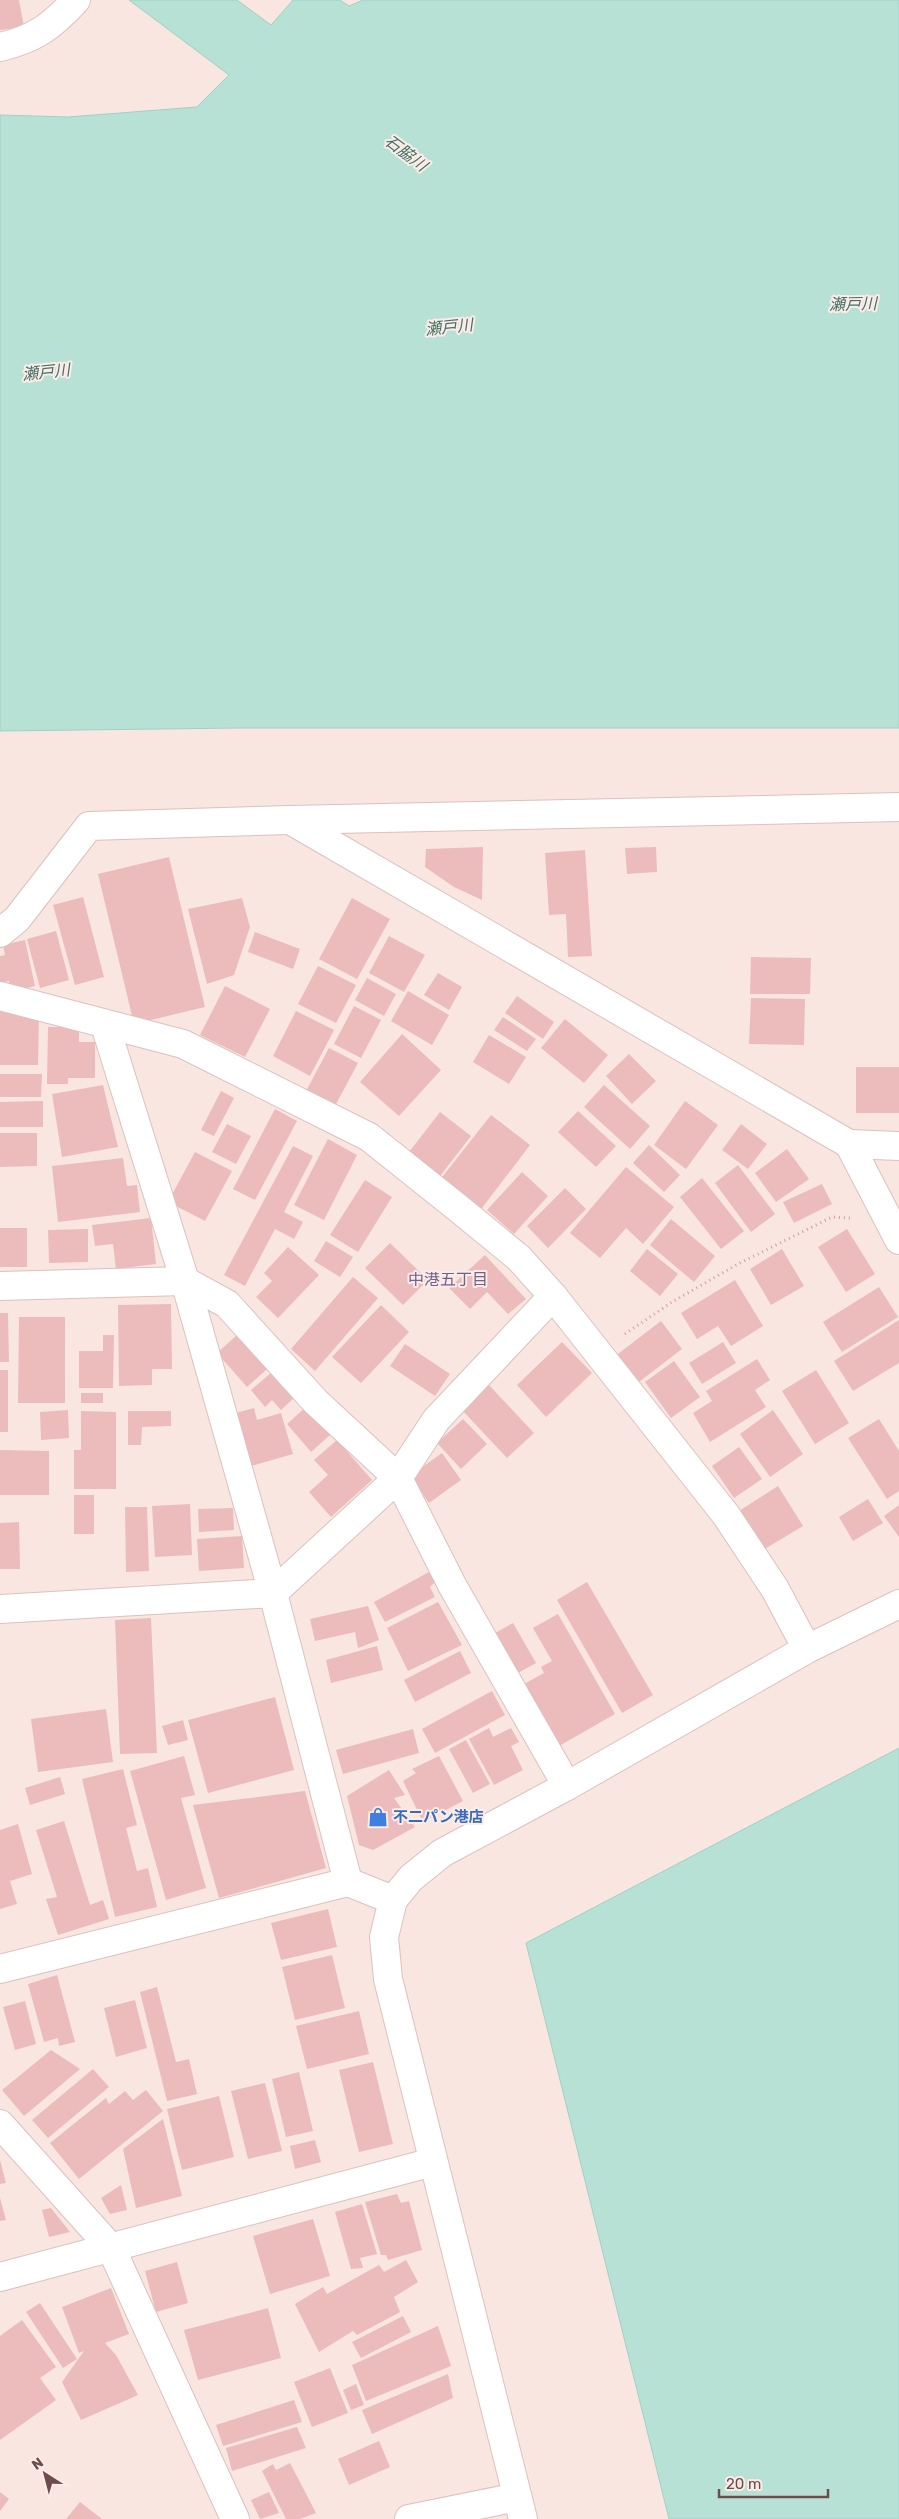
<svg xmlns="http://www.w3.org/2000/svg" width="899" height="2519" viewBox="0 0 899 2519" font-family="Rubik,'Noto Sans JP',sans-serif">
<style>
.water{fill:#b8e1d6;stroke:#9fd1c5}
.building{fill:#ecbbbc}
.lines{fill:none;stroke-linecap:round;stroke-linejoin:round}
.minor-casing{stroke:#dcc1be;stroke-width:30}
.tertiary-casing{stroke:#dcc1be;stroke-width:30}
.path{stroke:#d09fa0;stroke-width:3;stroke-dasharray:1 4;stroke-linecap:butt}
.minor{stroke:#fff;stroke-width:28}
.tertiary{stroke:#fff;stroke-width:28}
.labels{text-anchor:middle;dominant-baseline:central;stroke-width:4;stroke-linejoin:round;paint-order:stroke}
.shop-label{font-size:15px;font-weight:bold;fill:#366cbe;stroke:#fdebe7;text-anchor:start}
.water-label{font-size:16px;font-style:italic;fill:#407266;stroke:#fdebe7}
.neighbourhood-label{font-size:16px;fill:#6d638b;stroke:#fdebe7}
</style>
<rect width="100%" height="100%" fill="#f9e6e1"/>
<g class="water">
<path d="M129,0H237L271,25L293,0H340L349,6L363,0H899V728H239L0,731V115L68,117L197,107L229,75Z"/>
<path d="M899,1748V2519H669L526,1943Z"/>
</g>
<g class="building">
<path d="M0,0H19L24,27L0,30Z"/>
<path d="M483,847L482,900L454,887L425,867L426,849Z"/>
<path d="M656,847L657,872L627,874L625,848Z"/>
<path d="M585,850L592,956L568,957L566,914L549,915L545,853Z"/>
<path d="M169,857L205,1007L134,1024L98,874Z"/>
<path d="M83,897L104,977L75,985L53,905Z"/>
<path d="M242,898L250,927L234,975L207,984L188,909Z"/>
<path d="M352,898L390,919L357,979L319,959Z"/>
<path d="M56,931L69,980L40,988L27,939Z"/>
<path d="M255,932L300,949L293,969L248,952Z"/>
<path d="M389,936L425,955L404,992L369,973Z"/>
<path d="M25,940L35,986L11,992L9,981L0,983V956L5,955L3,945Z"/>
<path d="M751,957L811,958L810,994H750Z"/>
<path d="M318,966L356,985L336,1023L298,1004Z"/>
<path d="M438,973L462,987L449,1010L424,995Z"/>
<path d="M367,978L396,994L384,1016L355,1000Z"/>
<path d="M225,986L270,1009L245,1057L200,1035Z"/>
<path d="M408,991L449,1015L432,1045L391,1021Z"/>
<path d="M517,996L554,1022L543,1039L505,1013Z"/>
<path d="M751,998L805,999L804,1045L749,1044Z"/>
<path d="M0,1006L39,1012L38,1065H0Z"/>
<path d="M354,1006L381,1020L361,1058L334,1044Z"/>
<path d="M296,1011L334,1030L310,1076L273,1056Z"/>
<path d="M503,1017L536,1039L527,1051L494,1030Z"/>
<path d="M565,1019L608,1055L584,1083L541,1048Z"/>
<path d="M48,1027H79V1042H95V1078H68V1084H47Z"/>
<path d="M402,1034L441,1070L399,1116L360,1082Z"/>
<path d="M489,1035L526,1057L509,1084L473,1062Z"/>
<path d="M329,1048L358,1063L335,1106L306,1091Z"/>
<path d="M629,1054L656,1081L632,1104L606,1076Z"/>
<rect x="856" y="1067" width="43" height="46"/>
<path d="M0,1074H42L41,1097H0Z"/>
<path d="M103,1085L118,1147L62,1157L52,1094Z"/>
<path d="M604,1085L650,1126L630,1149L584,1107Z"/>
<path d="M221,1091L234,1098L214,1136L201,1130Z"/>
<path d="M43,1101V1127H0V1102Z"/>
<path d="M685,1101L718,1125L686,1169L654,1145Z"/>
<path d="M275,1109L297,1121L255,1200L233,1189Z"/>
<path d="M578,1111L616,1146L596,1167L558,1132Z"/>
<path d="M440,1112L471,1136L437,1180L406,1156Z"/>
<path d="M491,1115L530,1145L479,1212L439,1181Z"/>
<path d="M227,1124L251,1136L236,1164L212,1152Z"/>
<path d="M741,1124L767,1144L748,1169L722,1150Z"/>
<path d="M0,1133H37V1166L0,1167Z"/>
<path d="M328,1139L357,1155L324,1220L294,1205Z"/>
<path d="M649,1145L680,1175L664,1192L633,1163Z"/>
<path d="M293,1146L313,1156L284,1212L303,1222L294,1239L275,1229L245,1286L224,1275Z"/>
<path d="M787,1149L809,1179L776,1202L755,1173Z"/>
<path d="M195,1152L232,1171L205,1221L168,1202Z"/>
<path d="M123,1158L127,1186L137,1185L140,1212L58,1222L52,1166Z"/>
<path d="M738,1165L775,1214L751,1232L715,1183Z"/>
<path d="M626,1167L674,1207L643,1244L626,1228L600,1258L570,1233Z"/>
<path d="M522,1172L548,1196L514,1234L487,1210Z"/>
<path d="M702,1178L744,1231L721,1249L680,1197Z"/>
<path d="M365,1180L392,1197L358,1252L330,1235Z"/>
<path d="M822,1184L832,1204L794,1223L783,1202Z"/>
<path d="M565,1188L586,1209L548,1248L527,1226Z"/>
<path d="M151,1218L156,1264L116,1269L113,1244L95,1246L92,1225Z"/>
<path d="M671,1219L715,1256L694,1282L650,1245Z"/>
<rect x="0" y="1228" width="27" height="39"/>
<path d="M88,1229V1262L49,1263L48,1230Z"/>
<path d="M847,1229L875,1274L846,1292L818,1247Z"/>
<path d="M326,1241L353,1257L340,1277L314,1261Z"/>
<path d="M390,1243L428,1280L403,1305L365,1268Z"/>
<path d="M288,1247L319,1275L278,1318L256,1297L272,1281L264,1273Z"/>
<path d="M647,1249L678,1274L660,1296L630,1271Z"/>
<path d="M782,1249L804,1286L771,1305L750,1269Z"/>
<path d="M485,1255L526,1299L508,1314L487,1292L470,1309L449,1288Z"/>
<path d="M353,1277L378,1298L315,1371L291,1349Z"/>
<path d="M735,1280L763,1326L731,1346L718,1326L697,1339L681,1313Z"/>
<path d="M879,1287L898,1317L842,1352L823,1322Z"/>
<path d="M171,1304L172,1369H152V1385L119,1386L118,1305Z"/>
<path d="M381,1305L409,1332L361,1383L332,1357Z"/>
<path d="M0,1313H8L9,1362H0Z"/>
<path d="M19,1317H65V1403H18Z"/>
<path d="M899,1320V1363L853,1391L834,1361Z"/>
<path d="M661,1321L682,1349L635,1385L614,1357Z"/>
<path d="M103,1335H114L113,1388H79V1351H103Z"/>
<path d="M237,1335L267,1369L247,1387L217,1353Z"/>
<path d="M562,1342L592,1373L546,1417L517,1385Z"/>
<path d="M723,1342L736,1363L702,1384L689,1363Z"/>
<path d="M405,1344L450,1374L435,1396L390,1366Z"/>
<path d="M757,1359L770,1380L755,1390L766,1407L710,1442L693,1413L712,1401L706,1391Z"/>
<path d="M674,1361L700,1397L671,1418L645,1382Z"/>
<rect x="0" y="1370" width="8" height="62"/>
<path d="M816,1370L849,1423L815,1444L782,1391Z"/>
<path d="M272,1372L295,1397L281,1410L272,1400L265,1407L251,1390Z"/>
<path d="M489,1385L534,1433L507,1458L462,1410Z"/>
<rect x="81" y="1393" width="22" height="10"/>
<path d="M306,1407L331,1434L311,1452L287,1424Z"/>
<path d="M254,1408L257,1420L281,1413L293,1454L251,1466L236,1413Z"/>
<path d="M68,1410L69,1438L41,1440L40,1412Z"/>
<path d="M773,1410L803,1454L770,1477L740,1434Z"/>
<path d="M81,1411L116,1412V1489H74V1450H81Z"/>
<path d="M128,1411H171V1426L142,1427L141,1445H128Z"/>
<path d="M463,1419L487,1444L461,1469L437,1443Z"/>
<path d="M879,1419L899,1451V1491L887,1499L848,1438Z"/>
<path d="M337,1440L372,1480L331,1517L309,1492L328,1475L314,1460Z"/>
<path d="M739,1447L762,1479L734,1498L712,1466Z"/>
<path d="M0,1450L49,1451V1495H0Z"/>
<path d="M442,1453L461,1480L429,1503L410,1476Z"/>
<path d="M778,1486L803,1526L763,1550L739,1511Z"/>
<rect x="74" y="1495" width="20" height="39"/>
<path d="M868,1499L883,1523L853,1541L839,1517Z"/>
<path d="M190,1504L192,1555L155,1557L152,1506Z"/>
<path d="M899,1505V1537L884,1516Z"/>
<path d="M125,1507H147L149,1571L126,1572Z"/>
<path d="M233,1508L234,1530L199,1532L198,1509Z"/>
<path d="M19,1522L20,1569H0V1523Z"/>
<path d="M242,1536L244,1568L199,1571L197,1539Z"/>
<path d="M429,1572L435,1582L430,1587L435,1597L385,1622L374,1602Z"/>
<path d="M587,1582L653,1695L622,1713L557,1600Z"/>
<path d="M438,1602L462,1645L408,1671L387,1628Z"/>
<path d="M368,1606L379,1640L358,1648L355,1632L315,1641L310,1619Z"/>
<path d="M558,1614L615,1714L559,1746L524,1684L544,1673L541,1667L552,1661L533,1628Z"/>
<path d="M151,1618L157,1753L120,1754L115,1620Z"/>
<path d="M513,1623L536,1663L518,1673L495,1633Z"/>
<path d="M377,1646L383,1670L331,1683L326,1660Z"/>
<path d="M460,1651L471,1673L415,1702L404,1680Z"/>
<path d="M492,1691L505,1715L435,1753L422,1729Z"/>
<path d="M275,1697L294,1770L208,1793L188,1720Z"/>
<path d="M106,1709L113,1762L38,1772L31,1719Z"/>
<path d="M183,1720L188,1740L168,1745L162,1726Z"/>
<path d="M489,1728L493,1737L511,1728L519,1742L511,1746L523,1770L494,1785L469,1739Z"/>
<path d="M413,1729L419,1753L343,1774L336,1750Z"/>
<path d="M466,1740L490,1784L473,1793L449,1749Z"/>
<path d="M184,1756L195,1795L181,1798L206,1888L166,1900L130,1771Z"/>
<path d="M439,1756L463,1801L423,1822L403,1781L416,1773L412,1769Z"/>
<path d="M123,1769L137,1825L126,1828L137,1871L148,1868L157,1907L115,1917L82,1779Z"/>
<path d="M389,1770L405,1795L394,1798L415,1827L373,1850L359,1845L347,1796Z"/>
<path d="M60,1777L65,1794L30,1805L25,1788Z"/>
<path d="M305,1791L326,1868L219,1898L193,1805Z"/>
<path d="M64,1821L90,1905L103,1900L109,1919L58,1935L46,1899L57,1897L36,1830Z"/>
<path d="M18,1824L32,1874L10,1881L17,1904L0,1909V1830Z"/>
<path d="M328,1909L337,1947L281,1960L271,1923Z"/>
<path d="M332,1955L345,2008L295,2020L282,1967Z"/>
<path d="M57,1975L75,2042L59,2046L58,2038L44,2042L28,1984Z"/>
<path d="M157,1987L176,2062L189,2059L197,2094L167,2101L140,1992Z"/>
<path d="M135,2000L147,2048L116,2057L104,2008Z"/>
<path d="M25,2001L36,2044L15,2050L3,2007Z"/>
<path d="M359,2011L369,2054L307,2069L296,2026Z"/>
<path d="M51,2050L80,2069L24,2116L2,2090Z"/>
<path d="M373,2062L393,2144L359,2152L339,2070Z"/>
<path d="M93,2069L109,2087L48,2138L32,2120Z"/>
<path d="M299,2072L313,2131L286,2137L272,2079Z"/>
<path d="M265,2083L282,2151L248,2159L231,2091Z"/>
<path d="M146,2090L163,2111L79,2179L50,2143L106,2098L109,2104L125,2091L133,2100Z"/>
<path d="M219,2096L234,2157L182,2170L167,2109Z"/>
<path d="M163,2119L182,2196L136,2208L123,2149Z"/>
<path d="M315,2140L321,2162L295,2169L290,2146Z"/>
<path d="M0,2160L6,2183L0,2184Z"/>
<path d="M121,2185L127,2210L110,2214L101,2198Z"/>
<path d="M397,2194L401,2203L409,2201L422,2250L388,2260L386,2255H381L365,2202Z"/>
<path d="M0,2198L6,2220L0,2221Z"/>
<path d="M362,2204L377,2254L360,2258L363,2268L351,2269L335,2212Z"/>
<path d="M51,2208L70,2232L49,2237L42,2210Z"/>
<path d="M313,2219L330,2276L270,2294L253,2236Z"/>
<path d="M406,2260L418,2282L394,2297L400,2312L357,2335L353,2331L319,2352L295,2304L323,2287L327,2294L379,2265L384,2272Z"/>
<path d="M177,2262L188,2303L156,2312L145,2271Z"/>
<path d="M111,2288L129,2334L105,2343L116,2355L138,2395L81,2420L62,2382L84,2351L79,2353L62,2307Z"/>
<path d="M40,2303L77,2359L63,2368L26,2312Z"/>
<path d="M268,2308L281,2358L198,2380L184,2330Z"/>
<path d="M403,2316L411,2332L361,2358L352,2342Z"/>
<path d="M22,2320L56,2367L40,2378L56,2400L0,2440V2336Z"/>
<path d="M438,2326L451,2366L366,2401L352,2365Z"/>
<path d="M330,2368L348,2413L312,2427L294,2382Z"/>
<path d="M448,2374L453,2398L372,2434L362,2410Z"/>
<path d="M356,2384L364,2405L351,2410L343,2390Z"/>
<path d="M294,2400L302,2422L223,2446L216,2425Z"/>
<path d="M297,2427L306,2448L232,2471L226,2448Z"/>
<path d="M379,2441L390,2467L349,2485L338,2459Z"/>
<path d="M290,2463L316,2513L300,2519H286L262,2471L273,2464L276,2470Z"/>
<path d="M0,2492L9,2499L0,2511Z"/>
<path d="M269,2492L279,2513L260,2519L251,2500Z"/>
<path d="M80,2502L102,2519H66Z"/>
</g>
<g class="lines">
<defs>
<g id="minor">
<path d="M0,47C35,39 52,26 76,0"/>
<path d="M0,933L17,919L89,826L290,820"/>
<path d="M0,996L183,1044L369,1137L458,1208L519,1258L553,1296L726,1515L775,1589L807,1649"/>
<path d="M105,1025L185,1281L273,1593L348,1882"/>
<path d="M0,1286L185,1281L227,1304L316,1402L398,1478L452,1585L567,1786"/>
<path d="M0,1609L273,1593L398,1478L436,1420L553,1296"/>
<path d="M0,1969L348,1882L393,1900"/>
<path d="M0,2124L111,2248L235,2519"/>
<path d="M0,2277L433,2162"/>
<path d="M409,2519L517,2497"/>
</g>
<g id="tertiary">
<path d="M290,820L849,1144L899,1240"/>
<path d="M290,820L899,807"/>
<path d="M849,1144L899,1146"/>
<path d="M523,2519L388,1979L384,1937L393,1900L411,1878L442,1853L567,1786L807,1649L899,1604"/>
</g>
</defs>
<use href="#minor" class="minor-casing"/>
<use href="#tertiary" class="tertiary-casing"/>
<path class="path" d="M625,1334L672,1302L738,1264L832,1217L850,1218"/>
<use href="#minor" class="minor"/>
<use href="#tertiary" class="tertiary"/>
</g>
<defs>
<symbol id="shop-bare" viewBox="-9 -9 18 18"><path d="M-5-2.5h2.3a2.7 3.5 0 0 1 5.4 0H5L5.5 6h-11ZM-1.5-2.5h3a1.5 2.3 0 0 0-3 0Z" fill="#3f7fe0" stroke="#fdebe7" stroke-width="2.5" paint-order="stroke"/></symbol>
</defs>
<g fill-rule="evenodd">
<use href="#shop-bare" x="364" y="1803" width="28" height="28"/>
</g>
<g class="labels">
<g class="shop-label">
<text x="393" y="1817">不二パン港店</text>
</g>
<g class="water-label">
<text transform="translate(406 153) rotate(37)">石脇川</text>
<text transform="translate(853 304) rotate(-1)">瀬戸川</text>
<text transform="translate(449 327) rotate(-6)">瀬戸川</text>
<text transform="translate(46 372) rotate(-6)">瀬戸川</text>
</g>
<g class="neighbourhood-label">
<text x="448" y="1279">中港五丁目</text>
</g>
</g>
<g transform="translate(45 2474) rotate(324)" stroke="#fdebe7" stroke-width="4" paint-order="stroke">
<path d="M0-4L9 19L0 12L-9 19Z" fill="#6e4b4c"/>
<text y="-8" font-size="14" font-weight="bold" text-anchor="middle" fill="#6e4b4c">N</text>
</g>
<path d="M719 2489v8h109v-8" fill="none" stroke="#6e4b4c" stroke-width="2.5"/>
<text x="726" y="2489" font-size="15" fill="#6e4b4c" stroke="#fdebe7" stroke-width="4" paint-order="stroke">20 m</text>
</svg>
